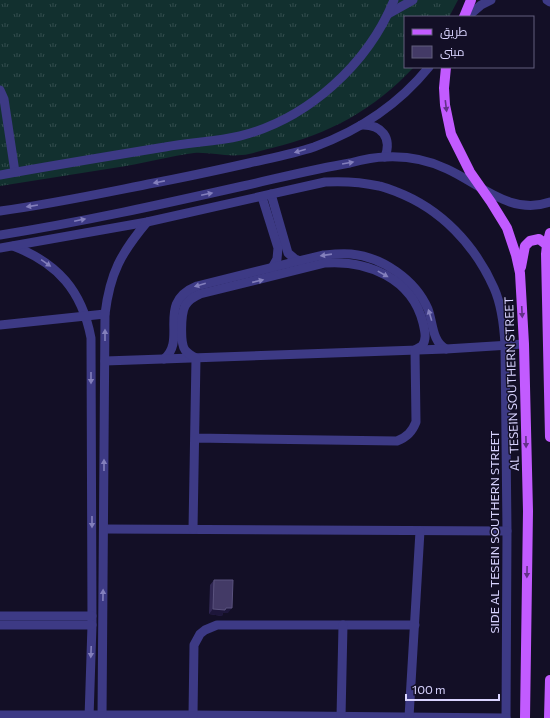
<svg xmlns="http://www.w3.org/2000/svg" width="550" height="718" viewBox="0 0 550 718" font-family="Commissioner,Cairo,sans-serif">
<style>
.grass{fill:url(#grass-tufts)}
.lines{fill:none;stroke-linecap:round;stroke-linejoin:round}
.minor{stroke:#3d3a85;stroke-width:9}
.major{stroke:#c25bff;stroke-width:10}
.wall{fill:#312854}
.shaded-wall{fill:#1d163a}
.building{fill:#433a66;stroke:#5a527e}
.oneway{fill:#623188}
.oneway2{fill:#837fbc}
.labels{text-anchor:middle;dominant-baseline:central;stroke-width:3;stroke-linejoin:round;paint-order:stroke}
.street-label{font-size:12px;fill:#d9d4ff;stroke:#130f26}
</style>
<defs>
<pattern id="grass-tufts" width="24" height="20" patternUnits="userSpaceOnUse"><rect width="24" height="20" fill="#12302f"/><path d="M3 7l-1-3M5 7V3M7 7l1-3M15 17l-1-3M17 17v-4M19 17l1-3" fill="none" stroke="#344d4e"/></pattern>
</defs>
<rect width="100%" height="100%" fill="#130f26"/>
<path class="grass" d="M0,0H458L449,17H405V67H414C374,110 329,134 272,148C262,150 252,154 242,155C226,157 210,152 194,153C171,156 148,162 126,166C84,173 42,179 0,186Z"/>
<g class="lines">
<g class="minor">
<path d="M547,0L550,2"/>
<path d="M388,14L413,0"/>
<path d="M467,17L481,5L491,0"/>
<path d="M0,90L4,99L15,172"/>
<path d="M361,125C382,124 392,138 385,157"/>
<path d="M0,175C55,165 110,156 165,147C190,142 215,142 240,136C308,119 368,64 394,0"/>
<path d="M271,194L288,253L295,259L300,261"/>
<path d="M262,197L278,248L277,259L272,268"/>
<path d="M0,211C52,204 103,193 154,183C186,177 218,170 249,163C271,158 293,154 314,147C358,131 399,104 429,67"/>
<path d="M0,235C82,222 163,204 243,186C279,178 314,169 350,163C361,160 374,157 386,157C407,156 428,160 447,169C480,184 511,216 550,202"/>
<path d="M13,246C58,263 82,291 91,338L92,625L89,718"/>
<path d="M0,248L147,222L325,182C343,181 361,182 379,186C385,187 391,190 397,192C441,209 475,245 494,288C502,306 504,326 505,345L507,531L506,718"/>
<path d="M0,325L105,314"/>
<path d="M164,359C188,339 155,303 197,286L323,255C333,254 342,253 351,254C382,257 415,279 428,309C433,322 432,342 446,349"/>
<path d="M105,361L446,349L524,344"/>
<path d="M104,529L507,531"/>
<path d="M193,529L196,358C192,356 188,354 185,350C180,343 181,314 185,306C188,300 193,297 200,294L325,263C367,260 412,278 423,323C425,332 427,339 422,346L415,350L416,422C412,432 407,437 397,441L195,438"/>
<path d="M0,616H92"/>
<path d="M0,625H92"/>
<path d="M0,715H193L506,718"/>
<path d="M193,715L194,645L200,634L205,630L217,625H415"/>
<path d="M341,717L343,625"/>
<path d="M409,717L420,531"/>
<path d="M102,718L105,314C110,273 121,253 147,222"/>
</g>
<g class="major">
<path d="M464,17L471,0"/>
<path d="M446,67L444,88L445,105L451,134L470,172L491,202L507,228L516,255L520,273L524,344L528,511L525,718"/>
<path d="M550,233L547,245L546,254L550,437"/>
<path d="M521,267L525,246L530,241L539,239L547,245"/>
<path d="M549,718L550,680"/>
</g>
</g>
<path class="wall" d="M214,580L228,613H223L222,616L209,614L210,585Z"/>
<path class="shaded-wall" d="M226,608H232L228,613H223L222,616L209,614L213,609Z"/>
<path class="building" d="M214,580H233L232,608H226L225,610L213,609Z"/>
<defs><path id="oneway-solid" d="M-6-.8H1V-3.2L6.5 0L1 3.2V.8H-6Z"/></defs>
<g class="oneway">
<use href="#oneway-solid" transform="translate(446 106) rotate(83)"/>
<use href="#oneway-solid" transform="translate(522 312) rotate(87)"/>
<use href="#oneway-solid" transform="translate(526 442) rotate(89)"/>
<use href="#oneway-solid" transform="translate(527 572) rotate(91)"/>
</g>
<g class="oneway2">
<use href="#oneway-solid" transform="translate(300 151) rotate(164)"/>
<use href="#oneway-solid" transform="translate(348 163) rotate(-10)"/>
<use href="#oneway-solid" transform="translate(159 182) rotate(169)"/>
<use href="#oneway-solid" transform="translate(207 194) rotate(-12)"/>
<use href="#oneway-solid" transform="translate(32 206) rotate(171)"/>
<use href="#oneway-solid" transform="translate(80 220) rotate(-12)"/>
<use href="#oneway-solid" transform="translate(326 255) rotate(172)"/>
<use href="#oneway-solid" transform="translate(46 263) rotate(35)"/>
<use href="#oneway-solid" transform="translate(383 274) rotate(29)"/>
<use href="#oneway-solid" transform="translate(258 281) rotate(-13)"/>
<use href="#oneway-solid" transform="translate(200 285) rotate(164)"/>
<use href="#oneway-solid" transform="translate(430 315) rotate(-107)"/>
<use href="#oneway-solid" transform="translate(105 335) rotate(-90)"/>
<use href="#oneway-solid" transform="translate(91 378) rotate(90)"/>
<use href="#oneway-solid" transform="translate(104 465) rotate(-90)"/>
<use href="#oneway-solid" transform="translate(92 522) rotate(90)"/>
<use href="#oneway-solid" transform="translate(103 595) rotate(-89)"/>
<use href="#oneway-solid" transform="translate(91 652) rotate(92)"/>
</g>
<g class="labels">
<g class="street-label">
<text transform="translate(511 384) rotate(-92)">AL TESEIN SOUTHERN STREET</text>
<text transform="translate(494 532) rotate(-90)">SIDE AL TESEIN SOUTHERN STREET</text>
</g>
</g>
<rect x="404" y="16" width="130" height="52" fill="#130f26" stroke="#625e7d"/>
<rect x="412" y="29" width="20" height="6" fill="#c25bff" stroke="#625e7d"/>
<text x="440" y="36" font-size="12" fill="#d9d4ff">طريق</text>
<rect x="412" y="46" width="20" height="12" fill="#433a66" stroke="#625e7d"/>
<text x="440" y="56" font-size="12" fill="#d9d4ff">مبنى</text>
<path d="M406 694v6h93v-6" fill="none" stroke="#d9d4ff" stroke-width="2"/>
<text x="412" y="694" font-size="12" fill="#d9d4ff" stroke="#130f26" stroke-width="3" paint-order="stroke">100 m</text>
</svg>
